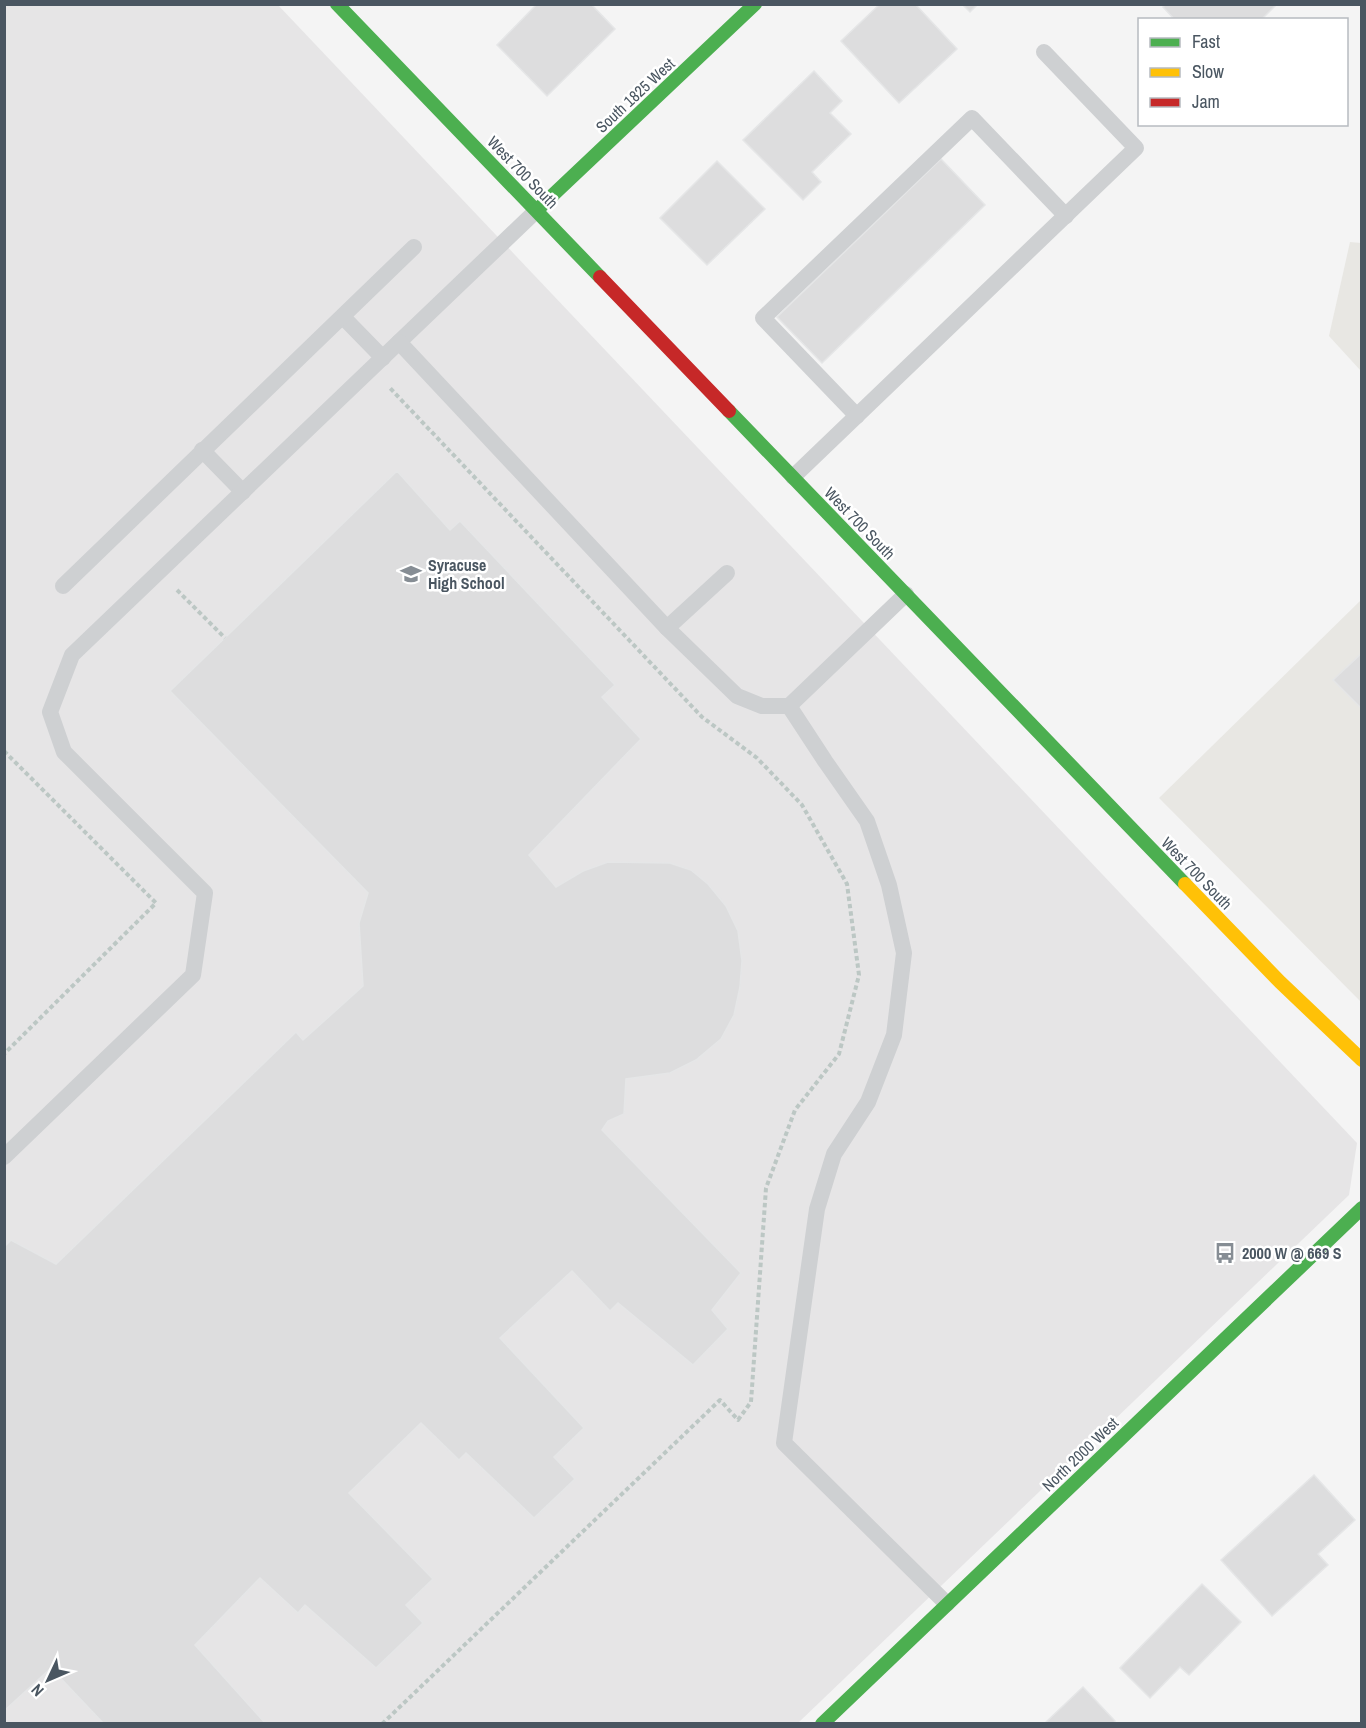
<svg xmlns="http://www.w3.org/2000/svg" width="1366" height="1728" viewBox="0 0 1366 1728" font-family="'Archivo Narrow',sans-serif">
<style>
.commercial{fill:#e8e7e3}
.education{fill:#e6e5e6}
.building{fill:#ddddde;stroke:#e5e6e7;stroke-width:1.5}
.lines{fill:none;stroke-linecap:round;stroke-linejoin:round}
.path{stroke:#bcc7c4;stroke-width:4;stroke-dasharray:4.5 3;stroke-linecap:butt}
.lane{stroke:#ced0d2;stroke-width:16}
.fast{stroke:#4caf50;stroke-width:14}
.slow{stroke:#ffc107;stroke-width:14}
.jam{stroke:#c62828;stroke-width:14}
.labels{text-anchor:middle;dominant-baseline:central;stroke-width:5;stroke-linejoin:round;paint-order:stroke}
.street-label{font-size:16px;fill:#4a5661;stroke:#fff}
.poi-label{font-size:16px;font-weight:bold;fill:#4a5661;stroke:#fff;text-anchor:start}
</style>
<rect width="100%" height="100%" fill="#f4f4f4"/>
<g class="commercial">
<path d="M1350,242L1361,243V371L1329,336Z"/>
<path d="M1361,600V1002L1159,798Z"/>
</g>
<path class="education" d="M5,5H278L1357,1143L1349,1195L798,1723L5,1724Z"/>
<g class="building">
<path d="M537,4H591L615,29L547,96L497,45Z"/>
<path d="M880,4H915L957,49L899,103L841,41Z"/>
<path d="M962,4H978L970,12Z"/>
<path d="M1166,4H1277L1261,20H1175L1163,7Z"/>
<path d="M814,71L842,101L830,113L851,134L812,172L821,182L803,200L743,140Z"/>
<path d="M941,159L985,205L822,363L777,317Z"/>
<path d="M717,161L765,209L707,265L660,218Z"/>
<path d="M397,471L450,530L460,521L615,685L602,697L641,739L529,855L556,887L583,871L608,862L670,863L691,870L708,884L726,906L738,931L742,961L740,987L734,1015L721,1039L696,1060L670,1073L626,1079L624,1114L608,1121L602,1130L741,1273L712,1310L728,1329L693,1365L618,1303L610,1311L572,1271L500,1338L584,1428L554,1457L575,1479L534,1518L466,1453L459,1460L421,1423L349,1493L433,1579L406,1605L423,1623L376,1668L305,1605L298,1613L260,1578L195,1645L266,1724H104L51,1668L4,1711V1247L11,1240L56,1264L296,1032L303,1040L363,986L359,923L368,893L170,691Z"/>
<path d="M1362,653V709L1333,680Z"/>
<path d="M1314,1475L1355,1520L1318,1554L1328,1565L1272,1616L1221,1560Z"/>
<path d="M1202,1584L1241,1622L1189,1675L1180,1667L1150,1698L1120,1668Z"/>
<path d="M1083,1687L1115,1721L1113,1724H1044Z"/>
</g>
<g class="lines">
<g class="path">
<path d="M177,590L225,638"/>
<path d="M4,751L156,903L4,1054"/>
<path d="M382,1724L720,1400L738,1420L751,1402L766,1188L795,1110L839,1054L859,975L847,884L802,805L757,758L702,717L389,387"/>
</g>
<g class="lane">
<path d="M343,317L383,358"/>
<path d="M399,342L537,210"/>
<path d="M857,416L763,318L972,118L1066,216"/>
<path d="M202,450L243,492"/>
<path d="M793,477L1136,148L1044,52"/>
<path d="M63,586L414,247"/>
<path d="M667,628L727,573"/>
<path d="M789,706L906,594"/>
<path d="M4,1157L193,975L205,893L64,752L50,712L72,655L399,342L667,628L737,696L762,706H789L825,761L867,821L889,885L904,953L894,1035L868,1102L834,1154L817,1209L784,1443L947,1604"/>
</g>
<g class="fast">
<path d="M337,4L600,277"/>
<path d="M537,210L755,4"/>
<path d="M729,411L1185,884"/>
<path d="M822,1724L1362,1208"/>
</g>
<path class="slow" d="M1185,884L1280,982L1362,1060"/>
<path class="jam" d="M600,277L729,411"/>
</g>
<defs>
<symbol id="school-bare" viewBox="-9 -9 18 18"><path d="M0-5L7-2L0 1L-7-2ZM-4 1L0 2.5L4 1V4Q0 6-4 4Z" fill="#868d94" stroke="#fff" stroke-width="2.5" paint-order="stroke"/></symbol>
<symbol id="bus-bare" viewBox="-9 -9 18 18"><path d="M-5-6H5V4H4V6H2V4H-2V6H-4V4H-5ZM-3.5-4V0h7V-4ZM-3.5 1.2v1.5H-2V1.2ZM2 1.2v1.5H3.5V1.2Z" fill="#868d94" stroke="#fff" stroke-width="2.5" paint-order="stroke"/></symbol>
</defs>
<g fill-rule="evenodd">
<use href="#school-bare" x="396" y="559" width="30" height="30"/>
<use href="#bus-bare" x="1210" y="1238" width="30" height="30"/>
</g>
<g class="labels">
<g class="street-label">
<text transform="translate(635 95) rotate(-43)">South 1825 West</text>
<text transform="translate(523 172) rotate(46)">West 700 South</text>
<text transform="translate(860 523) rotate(46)">West 700 South</text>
<text transform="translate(1197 873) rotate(46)">West 700 South</text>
<text transform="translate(1080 1454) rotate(-44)">North 2000 West</text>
</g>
<g class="poi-label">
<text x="428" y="565">Syracuse<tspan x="428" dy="18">High School</tspan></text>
<text x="1242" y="1253">2000 W @ 669 S</text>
</g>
</g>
<rect width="1366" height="1728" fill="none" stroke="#4a5661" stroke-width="12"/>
<rect x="1138" y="18" width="210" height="108" fill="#ffffff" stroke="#b7bbc0" stroke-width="1.5"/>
<rect x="1150" y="38" width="30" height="9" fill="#4caf50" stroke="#b7bbc0" stroke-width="1.5"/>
<text x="1192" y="48" font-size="18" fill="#4a5661">Fast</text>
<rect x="1150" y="68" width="30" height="9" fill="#ffc107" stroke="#b7bbc0" stroke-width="1.5"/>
<text x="1192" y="78" font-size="18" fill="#4a5661">Slow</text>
<rect x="1150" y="98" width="30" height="9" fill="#c62828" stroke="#b7bbc0" stroke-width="1.5"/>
<text x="1192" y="108" font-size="18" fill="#4a5661">Jam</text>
<g transform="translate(48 1680) rotate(226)" stroke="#ffffff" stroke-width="4.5" paint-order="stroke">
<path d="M0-4.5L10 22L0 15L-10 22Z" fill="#4a5661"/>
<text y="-9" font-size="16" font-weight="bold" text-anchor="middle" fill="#4a5661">N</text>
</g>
</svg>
